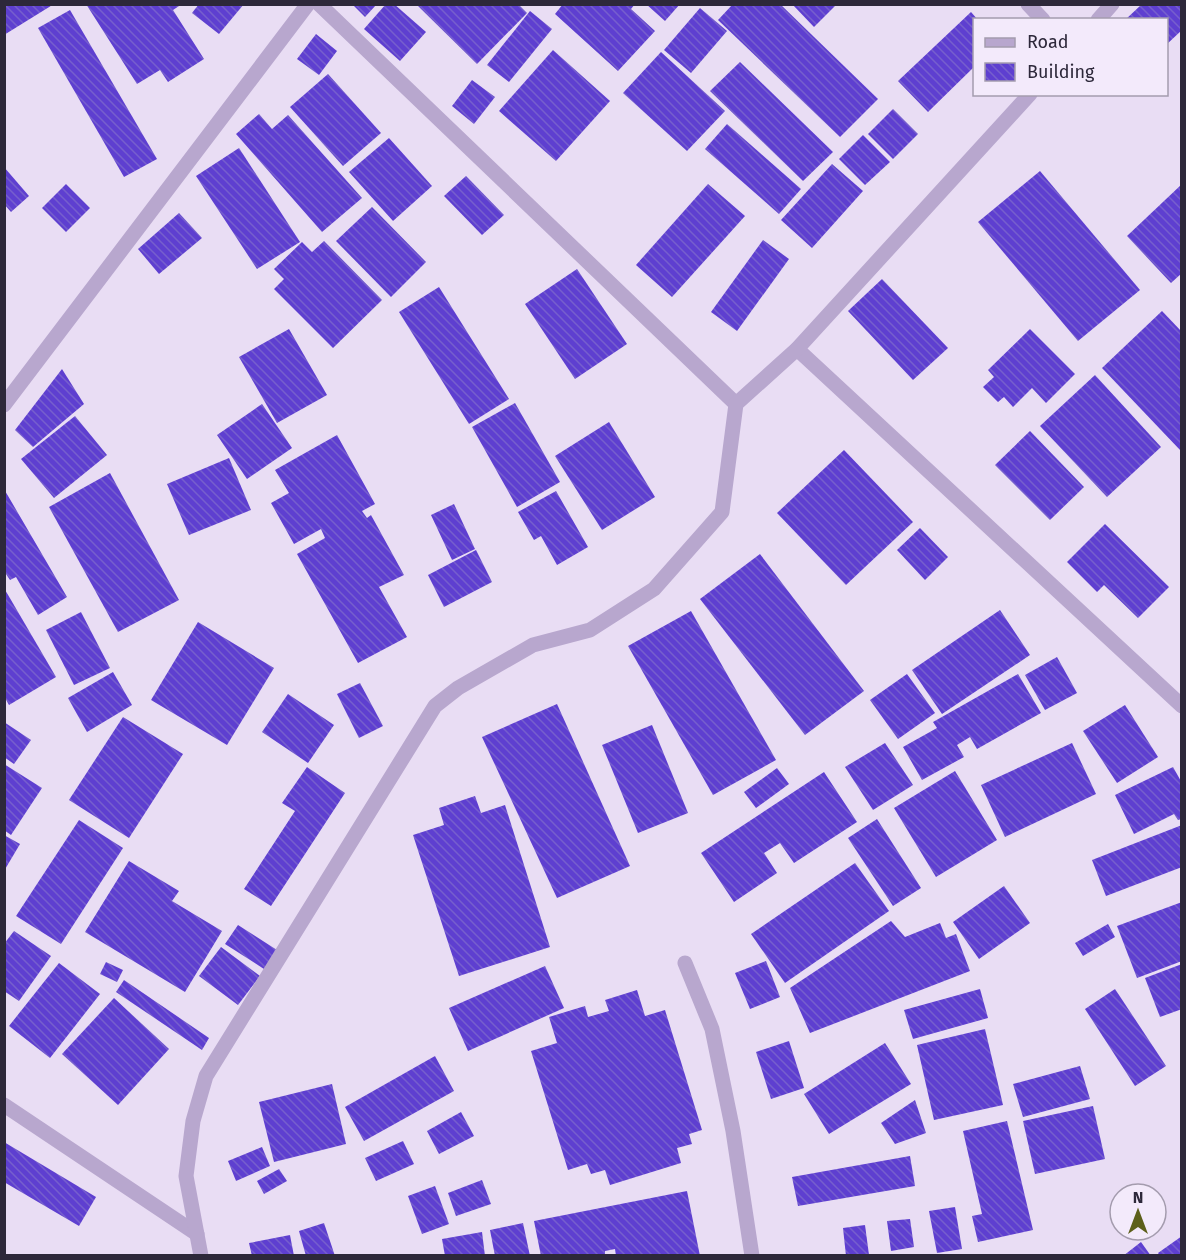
<svg xmlns="http://www.w3.org/2000/svg" width="1186" height="1260" viewBox="0 0 1186 1260" font-family="'Fira Sans',sans-serif">
<style>
.building{fill:url(#building-back-hatch)}
.lines{fill:none;stroke-linecap:round;stroke-linejoin:round}
.minor{stroke:#b8a7ce;stroke-width:15}
</style>
<defs>
<pattern id="building-back-hatch" width="6" height="6" patternUnits="userSpaceOnUse" patternTransform="scale(1.5)"><rect width="6" height="6" fill="#5e3fd0"/><path d="M-1 5l2 2M0 0l6 6M5-1l2 2" fill="none" stroke="#765fcd"/></pattern>
</defs>
<rect width="100%" height="100%" fill="#e9ddf4"/>
<g class="building">
<path d="M4,4H54L4,35Z"/>
<path d="M86,4H182L173,10L204,59L168,82L160,70L137,84Z"/>
<path d="M199,4H244L219,34L192,13Z"/>
<path d="M352,4H377L365,17Z"/>
<path d="M386,4H394L426,32L400,61L364,29Z"/>
<path d="M416,4H518L527,13L477,64Z"/>
<path d="M563,4H635L631,9L655,31L618,71L555,14Z"/>
<path d="M646,4H680L665,21Z"/>
<path d="M733,4H780L878,99L840,137L718,20Z"/>
<path d="M792,4H837L814,27Z"/>
<path d="M1141,5H1182V30L1166,45V20H1125Z"/>
<path d="M700,8L727,31L691,73L664,50Z"/>
<path d="M70,10L157,159L124,177L38,28Z"/>
<path d="M530,11L552,29L509,82L487,65Z"/>
<path d="M971,12L978,20H974V67L928,112L898,81Z"/>
<path d="M316,34L337,51L319,75L297,59Z"/>
<path d="M553,50L610,101L556,161L499,111Z"/>
<path d="M661,52L725,111L687,151L623,93Z"/>
<path d="M740,62L833,152L803,181L710,91Z"/>
<path d="M328,74L381,133L343,166L290,107Z"/>
<path d="M472,80L495,97L474,124L452,106Z"/>
<path d="M893,109L918,134L893,159L868,134Z"/>
<path d="M259,114L272,129L288,115L362,198L322,232L236,134Z"/>
<path d="M727,124L801,189L779,214L705,149Z"/>
<path d="M863,135L890,162L865,185L839,159Z"/>
<path d="M389,138L432,186L393,221L349,172Z"/>
<path d="M239,148L300,242L257,269L196,176Z"/>
<path d="M832,164L863,191L812,248L781,220Z"/>
<path d="M4,167L29,196L11,212L4,204Z"/>
<path d="M1040,171L1140,290L1078,341L978,222Z"/>
<path d="M466,176L504,215L482,235L444,196Z"/>
<path d="M66,184L90,208L66,232L42,208Z"/>
<path d="M708,184L745,216L672,297L636,265Z"/>
<path d="M1182,184V273L1171,283L1127,236Z"/>
<path d="M372,207L426,262L391,297L336,241Z"/>
<path d="M179,213L202,238L159,274L138,249Z"/>
<path d="M763,240L789,259L737,331L711,312Z"/>
<path d="M324,241L382,300L333,348L274,289L284,279L274,269L302,242L312,252Z"/>
<path d="M577,269L627,344L575,379L525,304Z"/>
<path d="M882,279L948,348L913,380L848,311Z"/>
<path d="M439,287L509,399L469,424L399,312Z"/>
<path d="M1162,311L1182,332L1180,450L1102,368Z"/>
<path d="M289,329L327,395L277,423L239,357Z"/>
<path d="M1030,329L1075,374L1046,403L1032,388L1013,407L1004,397L998,402L983,387L994,377L988,370Z"/>
<path d="M62,369L84,404L33,447L15,430Z"/>
<path d="M1095,375L1161,447L1107,497L1040,426Z"/>
<path d="M515,403L560,482L517,507L472,427Z"/>
<path d="M262,404L292,448L247,479L217,435Z"/>
<path d="M75,416L107,455L54,498L21,459Z"/>
<path d="M609,422L655,497L602,530L555,456Z"/>
<path d="M1030,431L1084,487L1050,520L995,465Z"/>
<path d="M337,435L375,504L362,511L367,518L371,515L404,575L379,587L407,637L358,663L297,554L325,538L321,529L294,544L271,503L289,493L275,470Z"/>
<path d="M844,450L913,522L846,585L777,513Z"/>
<path d="M229,458L251,510L189,535L167,484Z"/>
<path d="M110,473L179,600L118,632L49,507Z"/>
<path d="M4,489L67,597L38,615L16,577L10,580L4,571Z"/>
<path d="M556,491L588,547L557,565L541,536L534,540L518,512Z"/>
<path d="M454,504L475,549L452,560L431,515Z"/>
<path d="M1105,524L1169,587L1138,618L1104,585L1097,592L1067,562Z"/>
<path d="M920,528L948,557L925,580L897,550Z"/>
<path d="M476,550L492,582L444,607L428,575Z"/>
<path d="M760,554L864,691L805,735L700,599Z"/>
<path d="M4,588L56,677L9,705L4,696Z"/>
<path d="M1000,610L1030,655L942,714L912,670Z"/>
<path d="M691,611L776,760L713,795L628,646Z"/>
<path d="M81,612L110,668L74,685L46,630Z"/>
<path d="M198,622L274,668L227,745L151,700Z"/>
<path d="M1057,657L1077,693L1045,710L1025,675Z"/>
<path d="M113,672L132,705L87,732L68,698Z"/>
<path d="M907,674L935,713L898,739L870,700Z"/>
<path d="M1018,674L1041,713L977,749L970,737L957,745L964,757L922,780L903,747L937,728L933,722Z"/>
<path d="M360,683L383,726L359,738L337,694Z"/>
<path d="M288,694L334,725L308,763L262,732Z"/>
<path d="M557,704L630,866L557,898L482,737Z"/>
<path d="M1125,705L1158,757L1117,783L1083,731Z"/>
<path d="M123,717L183,754L129,838L69,800Z"/>
<path d="M4,722L31,740L14,764L4,757Z"/>
<path d="M652,725L688,813L638,833L602,745Z"/>
<path d="M885,743L913,785L873,810L845,767Z"/>
<path d="M1072,743L1096,794L1005,837L981,785Z"/>
<path d="M4,764L42,788L11,835L4,830Z"/>
<path d="M307,767L345,793L271,906L244,889L295,811L282,803Z"/>
<path d="M1173,767L1182,783V819L1178,820L1174,814L1134,834L1115,795Z"/>
<path d="M777,768L789,784L756,808L744,792Z"/>
<path d="M955,771L997,840L936,877L894,808Z"/>
<path d="M824,772L857,822L794,863L780,843L764,853L777,873L734,902L701,853Z"/>
<path d="M475,796L481,813L505,805L550,947L459,976L413,835L444,825L439,808Z"/>
<path d="M877,819L921,888L893,906L848,838Z"/>
<path d="M79,820L123,848L61,944L16,916Z"/>
<path d="M1182,825V867L1106,896L1092,860Z"/>
<path d="M4,835L20,844L4,871Z"/>
<path d="M129,861L179,891L172,901L222,931L185,992L85,932Z"/>
<path d="M855,863L889,911L785,983L751,934Z"/>
<path d="M1004,886L1030,923L979,959L953,922Z"/>
<path d="M1182,902V961L1137,978L1117,926Z"/>
<path d="M891,921L905,937L940,923L946,938L956,934L970,971L810,1033L790,988Z"/>
<path d="M1108,924L1115,937L1083,956L1075,943Z"/>
<path d="M238,925L277,950L264,969L225,944Z"/>
<path d="M14,931L51,956L19,1001L4,991V944Z"/>
<path d="M221,947L260,976L238,1005L199,976Z"/>
<path d="M766,961L780,997L750,1009L735,973Z"/>
<path d="M106,962L123,970L117,982L100,974Z"/>
<path d="M59,963L100,994L50,1058L9,1026Z"/>
<path d="M1182,964V1009L1160,1017L1145,978Z"/>
<path d="M545,966L564,1008L468,1051L449,1008Z"/>
<path d="M124,980L209,1038L202,1050L116,992Z"/>
<path d="M980,989L988,1018L913,1039L904,1010Z"/>
<path d="M1115,989L1166,1066L1135,1086L1085,1009Z"/>
<path d="M637,990L645,1016L665,1010L702,1130L689,1134L692,1144L677,1148L681,1163L610,1185L605,1170L591,1174L587,1164L568,1170L531,1051L557,1043L549,1017L585,1006L588,1017L609,1011L605,1000Z"/>
<path d="M114,998L169,1049L118,1105L62,1054Z"/>
<path d="M985,1029L1003,1105L934,1120L917,1045Z"/>
<path d="M789,1041L804,1088L771,1099L756,1052Z"/>
<path d="M885,1043L911,1084L829,1134L804,1094Z"/>
<path d="M435,1056L454,1091L364,1141L345,1107Z"/>
<path d="M1080,1066L1090,1099L1023,1117L1013,1084Z"/>
<path d="M332,1084L346,1144L274,1162L259,1102Z"/>
<path d="M915,1100L926,1133L895,1144L881,1123Z"/>
<path d="M1093,1106L1105,1159L1035,1174L1023,1121Z"/>
<path d="M461,1112L474,1136L439,1154L427,1131Z"/>
<path d="M1007,1121L1033,1230L978,1242L972,1216L982,1214L963,1131Z"/>
<path d="M403,1141L414,1164L376,1181L365,1158Z"/>
<path d="M4,1142L96,1197L79,1226L4,1182Z"/>
<path d="M262,1147L270,1166L236,1181L228,1161Z"/>
<path d="M910,1156L915,1186L798,1206L792,1177Z"/>
<path d="M279,1169L287,1181L264,1194L257,1181Z"/>
<path d="M482,1180L491,1204L456,1216L448,1193Z"/>
<path d="M435,1186L449,1224L422,1234L408,1196Z"/>
<path d="M687,1191L700,1256H616L615,1249L605,1251V1256H541L534,1221Z"/>
<path d="M955,1207L962,1249L937,1253L929,1211Z"/>
<path d="M910,1219L914,1247L891,1251L887,1221Z"/>
<path d="M324,1223L335,1256H306L299,1231Z"/>
<path d="M523,1223L530,1256H495L490,1230Z"/>
<path d="M865,1225L869,1255L846,1256L843,1228Z"/>
<path d="M482,1232L485,1256H445L442,1239Z"/>
<path d="M290,1235L294,1256H252L249,1243Z"/>
<path d="M1182,1236V1256H1160L1158,1253Z"/>
<path d="M1141,1242L1151,1256H1123Z"/>
</g>
<g class="lines">
<g class="minor">
<path d="M319,4L736,404"/>
<path d="M1028,4L1043,20"/>
<path d="M1098,20L1112,4"/>
<path d="M797,349L1182,706"/>
<path d="M4,405L308,4"/>
<path d="M685,963L712,1029L733,1131L752,1256"/>
<path d="M4,1105L197,1234"/>
<path d="M201,1256L186,1176L193,1121L206,1076L435,706L458,688L533,645L590,630L654,589L722,512L736,404L797,349L1030,94"/>
</g>
</g>
<rect width="1186" height="1260" fill="none" stroke="#2d283a" stroke-width="12"/>
<rect x="973" y="18" width="195" height="78" fill="#f3eafb" stroke="#a49cae" stroke-width="1.5"/>
<rect x="985" y="38" width="30" height="9" fill="#b8a7ce" stroke="#a49cae" stroke-width="1.5"/>
<text x="1027" y="48" font-size="18" fill="#2d283a">Road</text>
<rect x="985" y="63" width="30" height="18" fill="url(#building-back-hatch)" stroke="#a49cae" stroke-width="1.5"/>
<text x="1027" y="78" font-size="18" fill="#2d283a">Building</text>
<g transform="translate(1138 1212)"><circle r="28" fill="#f3eafb" stroke="#a49cae" stroke-width="1.5"/>
<path d="M0-4.5L10 22L0 15L-10 22Z" fill="#5c5f1a"/>
<text y="-9" font-size="16" font-weight="bold" text-anchor="middle" fill="#2d283a">N</text>
</g>
</svg>
